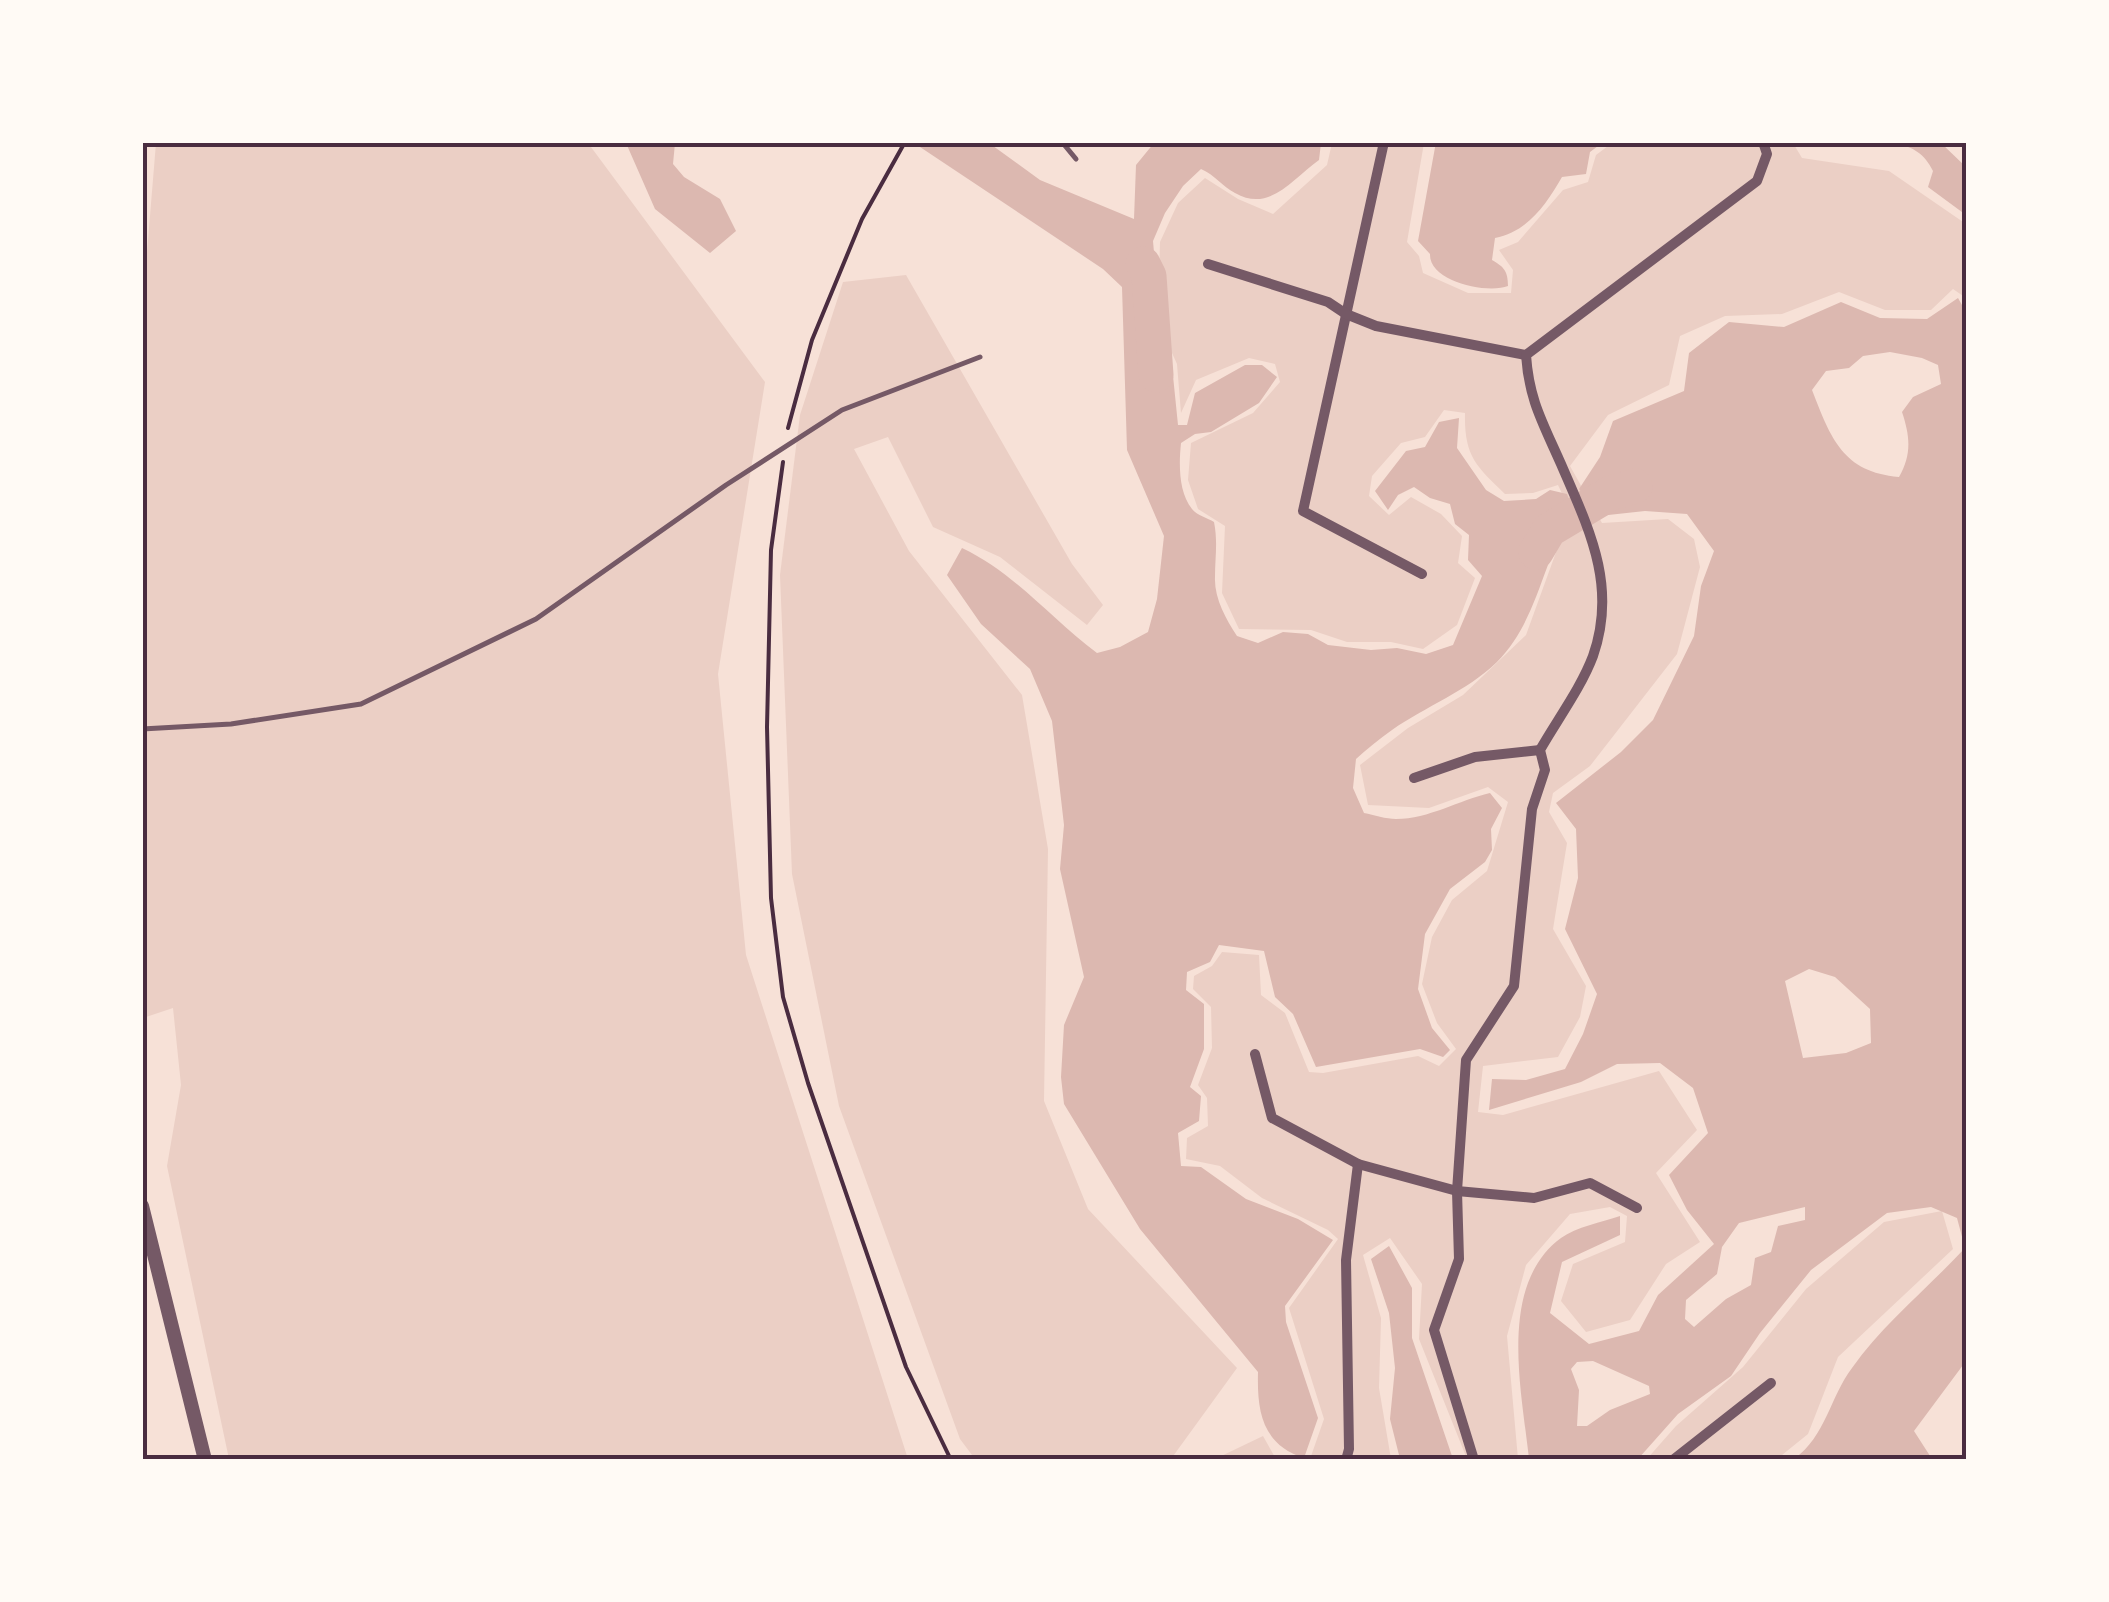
<svg xmlns="http://www.w3.org/2000/svg" width="2109" height="1602" viewBox="0 0 2109 1602" font-family="Spectral,serif">
<style>
.green{fill:#ebcfc5}
.water{fill:#dcb8b0;fill-rule:evenodd}
.lines{fill:none;stroke-linecap:round;stroke-linejoin:round}
.river{stroke:#dcb8b0;stroke-width:35}
.path{stroke:#4a2c40;stroke-width:4}
.service{stroke:#755966;stroke-width:5}
.minor{stroke:#755966;stroke-width:10}
.tertiary{stroke:#755966;stroke-width:14}
.neatline{fill:none;stroke:#4a2c40;stroke-width:4}
</style>
<rect width="100%" height="100%" fill="#f7e1d7"/>
<g class="green">
<path d="M156,143H588L765,382L718,674L746,955L908,1459H229L167,1166L181,1085L173,1008L143,1018L142,313Z"/>
<path d="M1332,143H1424L1407,242L1419,256L1423,273L1468,293H1511L1513,270L1499,250L1518,242L1563,190L1588,182L1596,155L1612,143H1793L1802,158L1889,171L1966,224V298L1953,289L1931,310H1885L1839,292L1782,314L1725,316L1680,336L1669,385L1608,415L1570,466L1602,523L1668,519L1694,539L1700,567L1677,654L1590,766L1553,793L1549,812L1567,843L1553,929L1586,986L1580,1017L1558,1057L1483,1066L1478,1112L1503,1115L1659,1071L1697,1130L1656,1173L1700,1242L1666,1264L1630,1320L1586,1332L1561,1301L1573,1264L1625,1242L1627,1216L1610,1207L1570,1214L1526,1265L1507,1336L1518,1459H1467L1419,1339L1422,1284L1390,1238L1363,1255L1381,1318L1379,1388L1391,1459H1310L1324,1419L1289,1308L1338,1239L1328,1230L1262,1198L1220,1166L1186,1159L1187,1138L1208,1126L1207,1098L1198,1085L1212,1048L1211,1007L1193,989L1194,976L1212,966L1222,952L1259,955L1261,995L1285,1013L1309,1072L1323,1073L1418,1056L1439,1066L1456,1049L1437,1023L1422,984L1432,937L1452,900L1487,871L1508,802L1488,787L1429,808L1368,805L1360,765L1408,728L1463,695L1526,635L1559,544L1576,523L1558,485L1533,493L1505,494C1476,466 1464,456 1465,413L1444,410L1425,437L1401,443L1372,476L1369,496L1389,515L1411,497L1441,514L1462,536L1458,563L1475,578L1457,625L1423,649L1391,642H1347L1311,630L1239,629L1222,593L1225,526L1198,509L1188,480L1191,443L1253,413L1280,382L1275,364L1249,358L1196,380L1181,413L1177,364L1158,322L1160,242L1178,203L1205,178L1238,199L1273,214L1327,165Z"/>
<path d="M906,275L1072,564L1103,605L1087,625L1000,557L933,527L888,437L854,449L909,551L1022,695L1048,849L1044,1101L1088,1209L1237,1368L1171,1459H975L960,1439L839,1106L792,874L780,575L800,415L843,282Z"/>
<path d="M1942,1211L1953,1249L1838,1357L1808,1434L1777,1459L1646,1460L1676,1426L1743,1367L1806,1289L1884,1222Z"/>
<path d="M1263,1436L1276,1459H1215Z"/>
</g>
<g class="water">
<path d="M1436,142H1602V143L1590,152L1586,174L1562,177C1546,205 1527,232 1495,238L1492,260C1504,267 1508,271 1508,286C1488,294 1429,282 1430,254L1418,241Z"/>
<path d="M626,143H675L673,164L684,177L720,199L736,231L710,253L655,209Z"/>
<path d="M918,143H989L1040,180L1134,219L1136,165L1154,143H1321L1319,160C1292,179 1270,213 1235,193C1222,186 1215,175 1201,169L1183,186L1165,213L1153,241L1155,264L1150,328L1172,366L1178,425H1187L1195,393L1245,365H1262L1277,377L1259,403L1211,432L1195,434L1181,443C1179,462 1178,492 1192,509C1196,515 1208,518 1214,522C1218,542 1215,557 1215,577C1214,598 1226,619 1237,636L1258,643L1283,632L1308,634L1328,645L1371,650L1397,648L1426,654L1453,645L1482,576L1468,560L1469,535L1455,524L1450,504L1430,498L1414,487L1398,495L1388,510L1375,491L1406,451L1425,447L1439,422L1459,418L1457,448L1486,490L1504,501L1536,499L1550,490L1567,494L1573,510C1543,559 1538,621 1497,662C1466,692 1426,706 1392,730C1379,739 1367,749 1356,759L1353,788L1364,813C1374,815 1386,819 1396,819C1429,819 1459,800 1490,793L1502,808L1491,829L1492,850L1485,862L1450,889L1425,934L1418,989L1432,1028L1450,1050L1443,1057L1420,1049L1316,1067L1293,1014L1275,997L1264,951L1219,945L1210,962L1187,972L1186,990L1204,1004V1049L1190,1087L1201,1096L1199,1121L1178,1133L1181,1166L1201,1167L1246,1199L1298,1219L1333,1240L1285,1306L1286,1322L1318,1418L1304,1458C1262,1444 1257,1412 1258,1372L1140,1229L1064,1104L1061,1077L1064,1025L1084,977L1060,869L1064,825L1052,721L1030,669L981,624L947,575L962,548C1015,573 1051,619 1097,653L1120,647L1148,632L1157,599L1164,536L1127,450L1122,287L1103,269L917,145Z"/>
<path d="M1896,143H1941L1966,167V215L1928,187L1933,171C1924,153 1914,148 1896,143Z"/>
<path d="M1958,298L1966,312V1361L1914,1431L1932,1459H1966H1794C1826,1436 1830,1397 1852,1368C1883,1324 1928,1288 1965,1248L1957,1218L1931,1207L1887,1213L1811,1270L1760,1333L1731,1376L1678,1414L1638,1459H1529C1522,1392 1497,1285 1561,1238C1576,1227 1602,1222 1620,1216V1235L1562,1262L1550,1313L1589,1344L1639,1331L1658,1295L1714,1244L1687,1210L1669,1175L1708,1133L1693,1088L1660,1063L1617,1064L1581,1082L1489,1110L1492,1079L1526,1080L1565,1069L1583,1034L1597,994L1565,929L1578,878L1576,829L1556,803L1621,752L1653,720L1694,636L1701,586L1714,551L1687,514L1645,511L1599,516L1579,489L1600,457L1613,421L1684,391L1689,353L1729,322L1784,327L1841,302L1880,318L1927,319ZM1890,352L1922,358L1938,365L1941,384L1913,397L1902,412C1910,436 1912,454 1899,477C1843,472 1831,439 1812,390L1826,371L1849,368L1863,356ZM1809,969L1835,977L1870,1009L1871,1043L1846,1053L1803,1058L1785,981ZM1805,1207V1220L1778,1226L1771,1252L1755,1258L1751,1285L1726,1299L1694,1327L1685,1319L1686,1300L1717,1274L1722,1247L1739,1223ZM1593,1361L1649,1386L1650,1394L1610,1410L1587,1426H1577L1579,1390L1571,1369L1577,1362Z"/>
<path d="M1389,1246L1412,1288V1338L1453,1459H1400L1390,1419L1395,1368L1389,1313L1371,1259Z"/>
</g>
<g class="lines">
<g class="river">
<path d="M1143,264L1149,276L1156,375"/>
<path d="M1536,552L1549,530L1611,493L1635,486"/>
</g>
<g class="path">
<path d="M788,428L812,340L862,219L905,142"/>
<path d="M783,462L771,550L767,727L771,898L783,997L808,1083L906,1367L951,1460"/>
</g>
<g class="service">
<path d="M1062,142L1076,159"/>
<path d="M142,729L231,724L361,704L536,619L726,485L842,410L980,357"/>
</g>
<g class="minor">
<path d="M1384,142L1303,511L1422,574"/>
<path d="M1208,264L1328,302L1346,314L1376,326L1526,355"/>
<path d="M1414,778L1475,757L1540,750"/>
<path d="M1255,1054L1272,1118L1358,1164L1457,1191L1534,1198L1590,1183L1637,1208"/>
<path d="M1346,1460L1349,1449L1346,1260L1358,1164"/>
<path d="M1474,1460L1434,1330L1459,1259L1457,1191L1466,1060L1514,986L1532,809L1545,770L1540,750C1557,720 1581,688 1593,656C1618,585 1588,527 1561,464C1543,423 1529,400 1526,355L1757,181L1767,154L1763,142"/>
<path d="M1673,1460L1771,1383"/>
</g>
<path class="tertiary" d="M142,1206L205,1460"/>
</g>
<rect width="2109" height="1602" fill="none" stroke="#fffaf5" stroke-width="290"/>
<rect x="145" y="145" width="1819" height="1312" class="neatline"/>
</svg>
